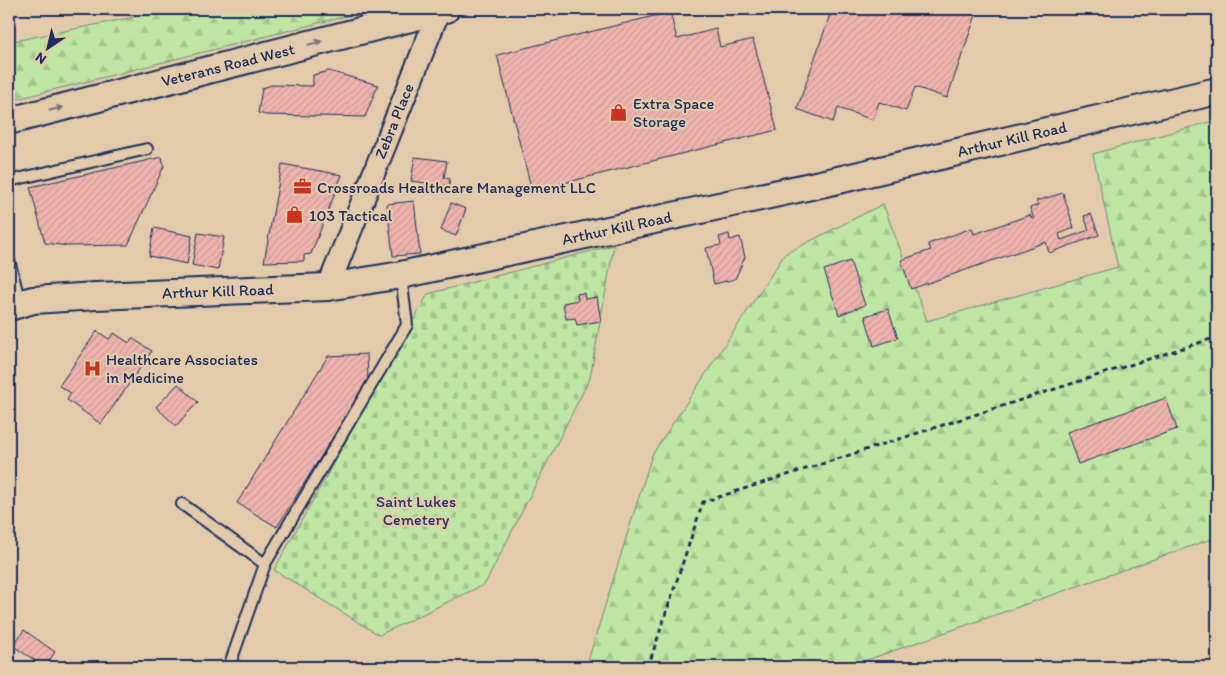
<svg xmlns="http://www.w3.org/2000/svg" width="1226" height="676" viewBox="0 0 1226 676" font-family="Itim,sans-serif">
<style>
.forest{fill:url(#forest-firs);stroke:#6c8a80}
.cemetery{fill:url(#cemetery-stones);stroke:#6c8a80}
.building{fill:url(#building-hatch);stroke:#1b2f5e}
.lines{fill:none;stroke-linecap:round;stroke-linejoin:round}
.service-casing{stroke:#1b2f5e;stroke-width:14}
.minor-casing{stroke:#1b2f5e;stroke-width:25}
.tertiary-casing{stroke:#1b2f5e;stroke-width:30}
.path{stroke:#1b2f5e;stroke-width:3;stroke-dasharray:5 4;stroke-linecap:butt}
.service{stroke:#e2caaa;stroke-width:10}
.minor{stroke:#e2caaa;stroke-width:21}
.tertiary{stroke:#e2caaa;stroke-width:26}
.oneway{fill:#757580}
.labels{text-anchor:middle;dominant-baseline:central;stroke-width:4.5;stroke-linejoin:round;paint-order:stroke}
.street-label{font-size:16px;fill:#1b2f5e;stroke:#e2caaa}
.poi-label{font-size:16px;fill:#1b2f5e;stroke:#e2caaa;text-anchor:start}
.park-label{font-size:16px;fill:#233861;stroke:#e2caaa}
</style>
<defs>
<pattern id="forest-firs" width="22" height="20" patternUnits="userSpaceOnUse" patternTransform="scale(1.25)"><rect width="22" height="20" fill="#bee6a2"/><path d="M5 1l3.5 6h-7zM16 11l3.5 6h-7z" fill="#a3c68e"/></pattern>
<pattern id="cemetery-stones" width="16" height="16" patternUnits="userSpaceOnUse" patternTransform="scale(1.25)"><rect width="16" height="16" fill="#bee6a2"/><path d="M2 7V4a2 2 0 0 1 4 0v3zM10 15v-3a2 2 0 0 1 4 0v3z" fill="#a3c68e"/></pattern>
<pattern id="building-hatch" width="6" height="6" patternUnits="userSpaceOnUse" patternTransform="scale(1.25)"><rect width="6" height="6" fill="#efb3ad"/><path d="M-1 1l2-2M0 6l6-6M5 7l2-2" fill="none" stroke="#cc9a97"/></pattern>
</defs>
<rect width="100%" height="100%" fill="#e2caaa"/>
<filter id="ink" filterUnits="userSpaceOnUse"><feTurbulence type="fractalNoise" baseFrequency=".02" numOctaves="2"/><feDisplacementMap in="SourceGraphic" scale="10" xChannelSelector="R" yChannelSelector="G"/><feConvolveMatrix kernelMatrix="1 2 1 2 8 2 1 2 1" color-interpolation-filters="sRGB"/></filter>
<g filter="url(#ink)">
<g class="forest">
<path d="M175,9H374L9,101V42Z"/>
<path d="M1217,120V537L847,667H586L652,455L785,254L883,204L927,321L1118,267L1093,154Z"/>
</g>
<path class="cemetery" d="M614,245L590,378L485,584L379,635L274,570L428,294Z"/>
<g class="building">
<path d="M832,9H978L947,98L915,87L906,111L879,102L873,120L838,108L833,122L797,109Z"/>
<path d="M670,12L677,39L716,29L720,47L753,39L777,130L532,191L497,55Z"/>
<path d="M329,71L378,85L365,117L266,115L258,113L262,88L272,85L313,86V75Z"/>
<path d="M162,157L164,166L128,245L68,246L45,243L30,187Z"/>
<path d="M415,157L447,161L444,178L450,179L449,186L411,181Z"/>
<path d="M282,164L342,175L311,254L304,255V261L264,262Z"/>
<path d="M1063,193L1074,228L1059,234L1061,240L1089,230L1084,216L1091,214L1099,235L1049,253L1046,242L911,289L901,260L931,250L928,244L972,228L974,234L1030,215L1032,219H1034L1030,208L1038,205L1036,201Z"/>
<path d="M414,201L420,254L393,256L387,204Z"/>
<path d="M451,203L466,209L456,236L441,230Z"/>
<path d="M154,228L192,236L187,264L149,256Z"/>
<path d="M198,233L224,237L218,270L192,265Z"/>
<path d="M729,234L730,240L740,237L745,257L735,279L714,284L706,248L721,245L719,237Z"/>
<path d="M850,261L865,305L839,315L824,270Z"/>
<path d="M584,293L585,299L597,297L601,321L577,325L575,318L566,319L563,303L578,300L577,294Z"/>
<path d="M888,309L898,338L874,346L865,316Z"/>
<path d="M97,331L109,339L114,333L129,343L132,338L152,351L101,424L67,400L71,393L59,386Z"/>
<path d="M367,354L368,381L277,527L237,503L328,356Z"/>
<path d="M178,384L198,402L176,426L156,407Z"/>
<path d="M1166,398L1177,429L1078,464L1067,432Z"/>
<path d="M24,630L55,652L45,667L13,646Z"/>
</g>
<g class="lines">
<defs>
<g id="service">
<path d="M9,181L147,149"/>
<path d="M9,260L20,302"/>
<path d="M182,504L265,564L407,325L401,276"/>
<path d="M229,667L265,564"/>
</g>
<path id="minor" d="M328,287L439,11"/>
<g id="tertiary">
<path d="M9,121L446,9"/>
<path d="M9,307L33,300L96,296L328,287L401,275L834,181L1217,91"/>
</g>
</defs>
<use href="#service" class="service-casing"/>
<use href="#minor" class="minor-casing"/>
<use href="#tertiary" class="tertiary-casing"/>
<path class="path" d="M648,667L703,502L1217,337"/>
<use href="#service" class="service"/>
<use href="#minor" class="minor"/>
<use href="#tertiary" class="tertiary"/>
</g>
<defs><path id="oneway-solid" d="M-6-.8H1V-3.2L6.5 0L1 3.2V.8H-6Z" transform="scale(1.25)"/></defs>
<g class="oneway">
<use href="#oneway-solid" transform="translate(315 43) rotate(-14)"/>
<use href="#oneway-solid" transform="translate(56 109) rotate(-14)"/>
</g>
</g>
<defs>
<symbol id="shop-bare" viewBox="-9 -9 18 18"><path d="M-5-2.5h2.3a2.7 3.5 0 0 1 5.4 0H5L5.5 6h-11ZM-1.5-2.5h3a1.5 2.3 0 0 0-3 0Z" fill="#c8321e" stroke="#e2caaa" stroke-width="2.5" paint-order="stroke"/></symbol>
<symbol id="office-bare" viewBox="-9 -9 18 18"><path d="M-6-3h4V-5.5h4V-3h4V5H-6ZM-1-4.5V-3h2v-1.5ZM-6 0V1H6V0Z" fill="#c8321e" stroke="#e2caaa" stroke-width="2.5" paint-order="stroke"/></symbol>
<symbol id="hospital-bare" viewBox="-9 -9 18 18"><path d="M-5-5h3v3.5h4V-5h3V5h-3V1.5h-4V5h-3Z" fill="#c8321e" stroke="#e2caaa" stroke-width="2.5" paint-order="stroke"/></symbol>
</defs>
<g fill-rule="evenodd">
<use href="#shop-bare" x="606" y="100" width="25" height="25"/>
<use href="#office-bare" x="290" y="174" width="25" height="25"/>
<use href="#shop-bare" x="282" y="202" width="25" height="25"/>
<use href="#hospital-bare" x="80" y="356" width="25" height="25"/>
</g>
<g class="labels">
<g class="street-label">
<text transform="translate(228 65) rotate(-14)">Veterans Road West</text>
<text transform="translate(394 121) rotate(-68)">Zebra Place</text>
<text transform="translate(1012 139) rotate(-13)">Arthur Kill Road</text>
<text transform="translate(617 228) rotate(-12)">Arthur Kill Road</text>
<text transform="translate(218 291) rotate(-2)">Arthur Kill Road</text>
</g>
<g class="poi-label">
<text x="633" y="103">Extra Space<tspan x="633" dy="18">Storage</tspan></text>
<text x="317" y="187">Crossroads Healthcare Management LLC</text>
<text x="309" y="215">103 Tactical</text>
<text x="106" y="359">Healthcare Associates<tspan x="106" dy="18">in Medicine</tspan></text>
</g>
<g class="park-label">
<text x="416" y="501">Saint Lukes<tspan x="416" dy="18">Cemetery</tspan></text>
</g>
</g>
<rect width="1226" height="676" fill="none" stroke="#e2caaa" stroke-width="30"/>
<rect x="15" y="15" width="1196" height="646" fill="none" stroke="#1b2f5e" stroke-width="2" filter="url(#ink)"/>
<g transform="translate(48 48) rotate(215)" stroke="#e2caaa" stroke-width="4" paint-order="stroke">
<path d="M0-4L9 19L0 12L-9 19Z" fill="#1b2f5e"/>
<text y="-8" font-size="14" font-weight="bold" text-anchor="middle" fill="#1b2f5e">N</text>
</g>
</svg>
